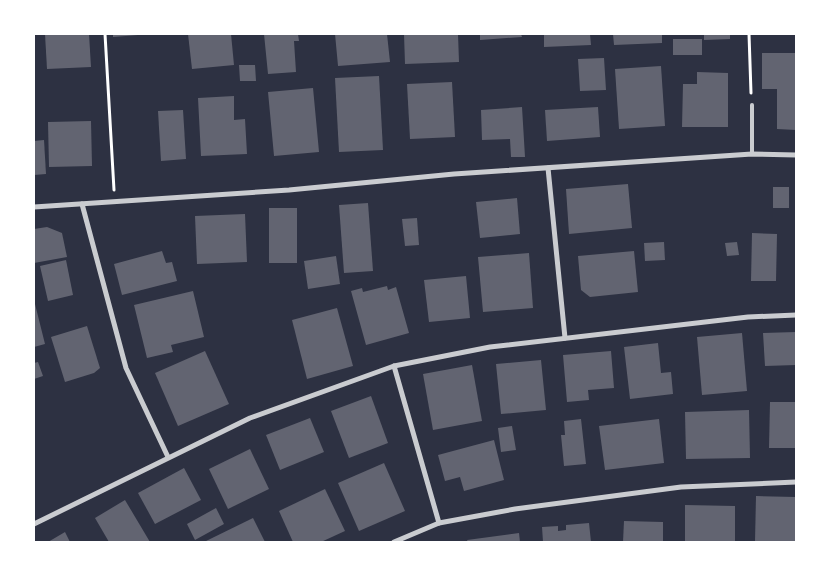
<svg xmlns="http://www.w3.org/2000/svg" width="830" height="576" viewBox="0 0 830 576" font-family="Inter,sans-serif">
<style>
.building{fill:#626471}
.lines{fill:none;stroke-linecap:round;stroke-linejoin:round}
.path{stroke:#fff;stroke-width:3}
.service{stroke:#caccd0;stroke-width:4}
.minor{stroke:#caccd0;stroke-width:5}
</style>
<rect width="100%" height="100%" fill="#2d3142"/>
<g class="building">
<path d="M45,34H89L91,67L47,69Z"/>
<path d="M113,34H137L138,35L113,37Z"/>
<path d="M188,34H231L234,65L192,69Z"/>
<path d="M264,34H298L299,41H294L296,72L268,74Z"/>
<path d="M335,34H387L390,62L338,66Z"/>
<path d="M404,34H458L459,62L405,64Z"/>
<path d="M480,34H521L522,37L480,40Z"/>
<path d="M544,34H590L591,45L544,47Z"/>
<path d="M613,34H662V43L614,45Z"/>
<path d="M704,34H730V39L704,40Z"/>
<rect x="673" y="39" width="29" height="16"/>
<path d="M762,53H796V130L777,129V89H762Z"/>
<path d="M604,58L606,90L580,91L578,59Z"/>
<path d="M239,65H255L256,81H240Z"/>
<path d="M661,66L665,126L619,129L615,69Z"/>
<path d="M697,72L728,73V127H682L683,84H697Z"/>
<path d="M379,76L383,150L339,152L335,78Z"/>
<path d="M452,82L455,137L410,139L407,84Z"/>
<path d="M313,88L319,152L274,156L268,92Z"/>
<path d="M234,96V120L245,119L247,154L201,156L198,98Z"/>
<path d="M522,107L525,157H511L510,139L482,140L481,110Z"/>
<path d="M598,107L600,137L547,141L545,110Z"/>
<path d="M183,110L186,159L161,161L158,111Z"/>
<path d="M91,121L92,166L49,167L48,122Z"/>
<path d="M44,140L46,174L34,175V141Z"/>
<path d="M628,184L632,228L569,234L566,189Z"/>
<rect x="773" y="187" width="16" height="21"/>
<path d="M517,198L520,234L480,238L476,202Z"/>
<path d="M368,203L373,271L344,273L339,205Z"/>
<rect x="269" y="208" width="28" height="55"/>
<path d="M245,214L247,262L197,264L195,216Z"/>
<path d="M417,218L419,245L405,246L402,219Z"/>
<path d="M47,227L62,233L67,257L34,263V229Z"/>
<path d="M752,233L777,234L776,281H751Z"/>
<path d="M664,242L665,260L645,261L644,243Z"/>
<path d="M737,242L739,255L727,256L725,243Z"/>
<path d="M162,251L166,263L172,262L177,281L122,295L114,264Z"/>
<path d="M634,251L638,292L590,297L581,290L578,256Z"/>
<path d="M529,253L533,308L483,312L478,257Z"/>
<path d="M336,256L340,284L308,289L304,261Z"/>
<path d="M66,260L73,295L48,301L40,266Z"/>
<path d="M466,276L470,318L429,322L424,280Z"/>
<path d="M387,286L388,290L396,287L409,333L366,345L351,291L362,288L363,292Z"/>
<path d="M193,291L204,337L171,345L173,352L147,358L134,305Z"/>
<path d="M34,300L45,344L34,347Z"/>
<path d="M337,308L353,366L307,379L292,320Z"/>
<path d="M87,326L100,368L94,373L65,382L51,337Z"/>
<path d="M796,332V365L765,366L763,333Z"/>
<path d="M742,333L747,391L702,395L697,337Z"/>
<path d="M658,343L661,373L671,372L673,394L630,399L624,347Z"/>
<path d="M205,351L229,404L178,426L155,373Z"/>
<path d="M611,351L614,388L588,390L589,400L567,402L563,355Z"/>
<path d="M541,360L546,410L501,414L496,364Z"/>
<path d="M38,362L43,376L34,379V363Z"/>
<path d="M472,365L482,421L433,430L423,374Z"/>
<path d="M371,396L388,443L349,458L331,411Z"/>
<path d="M770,402H796V448H769Z"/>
<path d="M749,410L750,458L686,459L685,412Z"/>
<path d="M310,418L324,452L280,470L266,435Z"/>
<path d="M581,419L586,464L564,466L561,435H565L564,421Z"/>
<path d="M659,419L664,463L605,470L599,426Z"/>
<path d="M512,426L516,450L501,452L498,428Z"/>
<path d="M494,440L504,480L464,491L460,477L445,481L438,455Z"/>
<path d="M250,449L269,489L228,509L209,469Z"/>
<path d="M384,463L405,511L359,531L338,483Z"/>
<path d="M184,468L201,500L155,524L138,493Z"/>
<path d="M325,489L345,531L321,542H293L279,511Z"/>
<path d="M756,496L796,497V542H755Z"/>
<path d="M125,500L150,542H109L95,518Z"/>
<path d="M685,505L735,506V542H685Z"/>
<path d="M216,508L224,524L195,540L187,524Z"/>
<path d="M253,518L265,542H204Z"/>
<path d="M624,521L663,522V542H623Z"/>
<path d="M589,523L591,542H543L542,527L558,526V531L566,530V525Z"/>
<path d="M65,532L70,542H48Z"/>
<path d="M519,533L520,542H468L467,540Z"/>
</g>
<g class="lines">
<g class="path">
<path d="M105,34L114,190"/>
<path d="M749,34L751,93"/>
</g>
<path class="service" d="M752,105V154"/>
<g class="minor">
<path d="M548,168L565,338"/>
<path d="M82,204L126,368L168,457"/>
<path d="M34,207L289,190L454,174L752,154L796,155"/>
<path d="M394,366L439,523"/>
<path d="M34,524L250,418L394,366L490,347L748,317L796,315"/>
<path d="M394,542L439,523L515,509L681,487L796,482"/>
</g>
</g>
<rect width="830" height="576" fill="none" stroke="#ffffff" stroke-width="70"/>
</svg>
